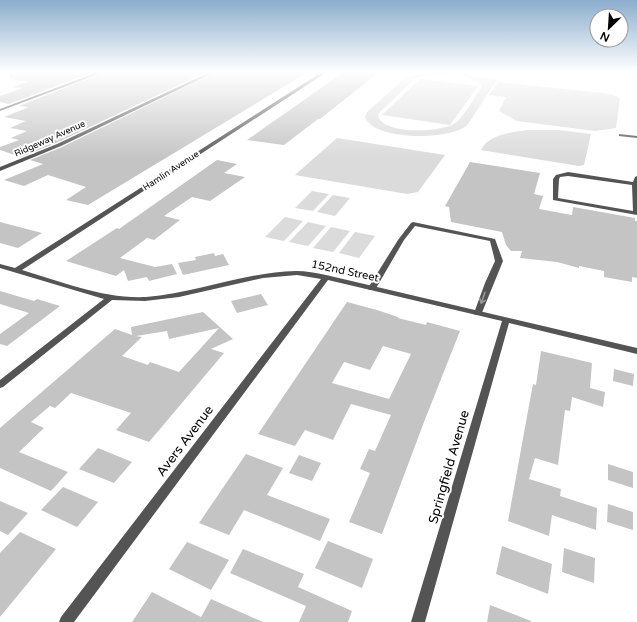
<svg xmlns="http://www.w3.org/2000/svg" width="637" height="622" viewBox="0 0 637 622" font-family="'Varela Round',sans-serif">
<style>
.green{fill:#dbdbdb;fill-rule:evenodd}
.building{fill:#c4c4c4;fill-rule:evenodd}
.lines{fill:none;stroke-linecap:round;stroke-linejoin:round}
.lane{fill:#545454;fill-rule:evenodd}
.street{fill:#545454;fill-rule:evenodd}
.oneway{stroke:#989898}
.labels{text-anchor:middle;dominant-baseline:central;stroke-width:4;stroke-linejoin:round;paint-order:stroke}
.far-street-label{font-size:9px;fill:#000;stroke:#fff}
.street-label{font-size:11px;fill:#000;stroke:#fff}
.near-street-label{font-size:13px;fill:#000;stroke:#fff}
</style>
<rect width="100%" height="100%" fill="#fff"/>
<g class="green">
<path d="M429,72L453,73L497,80L468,124C453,141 373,141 365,117L367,112L406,77ZM434,75C448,74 471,73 481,85V88C474,98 464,117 455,123C442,133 381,135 378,115L381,111L413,80L419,77Z"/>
<path d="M420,79L478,86L450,125L382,115Z"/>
<path d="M498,82L611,94L620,98L616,128L595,131L517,121L499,111L506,97L489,95Z"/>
<path d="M529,130H559L591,134L584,165L579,166L481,150C488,134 513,132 529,130Z"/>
<path d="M337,138L445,155L418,192L407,194L295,175Z"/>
<path d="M312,191L329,194L313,211L295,208Z"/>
<path d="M333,195L350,198L335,216L317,212Z"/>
<path d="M285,217L303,221L284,241L265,237Z"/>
<path d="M308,222L326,226L308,246L289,242Z"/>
<path d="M331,227L350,231L333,252L313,248Z"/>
<path d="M355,232L375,236L359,258L339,253Z"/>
</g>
<g class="building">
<path d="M10,72H93L9,104L0,102V96L23,88L13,87L27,82L10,79Z"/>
<path d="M105,72H206L56,143L21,157L0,150V147L19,140L11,138L27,131L10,128L26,121L4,117L29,107L19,106Z"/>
<path d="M216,72H308L88,205L66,200L86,187L48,175L24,186L4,180L43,164L30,160L62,147Z"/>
<path d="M344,72H379L320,119H318L284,145L247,140Z"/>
<path d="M217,160L237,164L224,173L245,177L210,201L192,197L164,216L180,220L154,240L147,238L120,258L155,267L172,264L177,274L149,281L147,277L128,281L124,270L116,276L66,261L117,228L119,229Z"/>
<path d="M470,162L540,173L534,194L543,196L539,209L572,215L573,207L635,218V221H637V278L632,277V282L604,277V271L579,266V268L557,262L520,258L522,251H511L506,245L502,232L451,222L449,207L445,206Z"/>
<path d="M0,222L42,233L18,248L0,243Z"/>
<path d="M214,253L215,256L223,254L229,265L183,275L178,263L196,260L195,257Z"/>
<path d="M0,291L34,301L37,299L60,306L7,346L0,344V334L29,313L0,304Z"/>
<path d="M261,294L268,305L237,313L231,301Z"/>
<path d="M347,302L377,310L398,317V318L426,325L427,322L460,331L424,422L382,534L349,522L370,473L360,469L369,449L375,451L391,415L351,404L333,440L305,430L295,446L258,434ZM383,346L411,354L389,399L332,383L344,362L370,370Z"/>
<path d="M203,312L233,339L211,349L224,353L149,442L116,430L131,413L71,393L55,408L50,406L31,422L44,428L19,452L68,472L51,491L0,468V428L115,329L132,335L131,327ZM219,328L179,372L150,362L148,365L122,356L142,337L136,336L167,331L169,339Z"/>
<path d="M541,351L592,363L590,388L605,392L603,407L572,397L570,411L565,410L558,465L535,458L529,479L561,489L560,496L597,508L596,530L552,515L549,536L508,521L530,400L533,384L536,385Z"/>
<path d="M614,369L634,374L633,386L613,381Z"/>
<path d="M98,448L132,462L114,483L79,469Z"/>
<path d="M246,454L283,468L267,495L330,519L320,541L244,510L229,535L199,523Z"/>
<path d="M299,455L321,463L312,481L289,473Z"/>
<path d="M608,464L633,472V488L608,480Z"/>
<path d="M63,487L98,502L77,527L41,510Z"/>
<path d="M0,501L28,513L8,535L0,531Z"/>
<path d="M608,504L633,512V530L607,522Z"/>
<path d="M20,532L56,549L0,617V553Z"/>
<path d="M328,541L373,559L362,588L315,568Z"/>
<path d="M187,542L229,560L211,590L169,569Z"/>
<path d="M502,546L552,564L548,594L496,574Z"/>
<path d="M564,548L595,558L594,583L562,572Z"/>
<path d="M243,549L304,574L298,587L352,611L348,622H299L306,606L230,573Z"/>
<path d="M152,592L201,617L211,599L263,622H132Z"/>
<path d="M490,605L531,621V622H487Z"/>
</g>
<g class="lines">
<g class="lane">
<path d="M619,134L637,136V138L619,136Z"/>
<path d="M568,172L633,182L635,177L637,176V215L553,200V179L556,175ZM568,176L632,185L633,211L558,198L559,179L560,177Z"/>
<path d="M413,222L495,239L503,261L481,315H475L474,313L485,283L495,261L490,241L415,226L404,240L375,290H369L368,288L398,240L411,223Z"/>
</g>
<g class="street">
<path d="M98,72H104L0,111V109Z"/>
<path d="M210,72H215L61,146L0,171V167L57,144Z"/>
<path d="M322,72H327L22,270C62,282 104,299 146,297C197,293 245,272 296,271C306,271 316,273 326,275L637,348V354L509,323L425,622H411L502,321L328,280L74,622H59L61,617L321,279L297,275L263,278L179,297L145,301L112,300L3,387L0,388V380L104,299L0,268V264L15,268Z"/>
<path d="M634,72H637V73H635Z"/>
</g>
</g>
<defs><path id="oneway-shaft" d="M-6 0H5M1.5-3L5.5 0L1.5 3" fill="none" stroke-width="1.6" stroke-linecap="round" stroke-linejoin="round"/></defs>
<use class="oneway" href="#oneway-shaft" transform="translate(483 298) rotate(109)"/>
<linearGradient id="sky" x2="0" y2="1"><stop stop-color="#8cadcc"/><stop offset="0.45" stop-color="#fff"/><stop offset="1" stop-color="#fff" stop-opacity="0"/></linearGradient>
<rect width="637" height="159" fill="url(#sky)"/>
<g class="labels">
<g class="far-street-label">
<text transform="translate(50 139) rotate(-24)">Ridgeway Avenue</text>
<text transform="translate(171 171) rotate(-33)">Hamlin Avenue</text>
</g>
<g class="street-label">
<text transform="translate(345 271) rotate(12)">152nd Street</text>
</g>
<g class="near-street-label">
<text transform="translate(185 441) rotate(-53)">Avers Avenue</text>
<text transform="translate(449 467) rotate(-74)">Springfield Avenue</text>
</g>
</g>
<g transform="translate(609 28) rotate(205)"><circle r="19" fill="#ffffff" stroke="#999999"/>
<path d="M0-3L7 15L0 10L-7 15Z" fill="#000000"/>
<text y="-6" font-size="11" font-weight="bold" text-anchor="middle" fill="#000000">N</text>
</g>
</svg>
